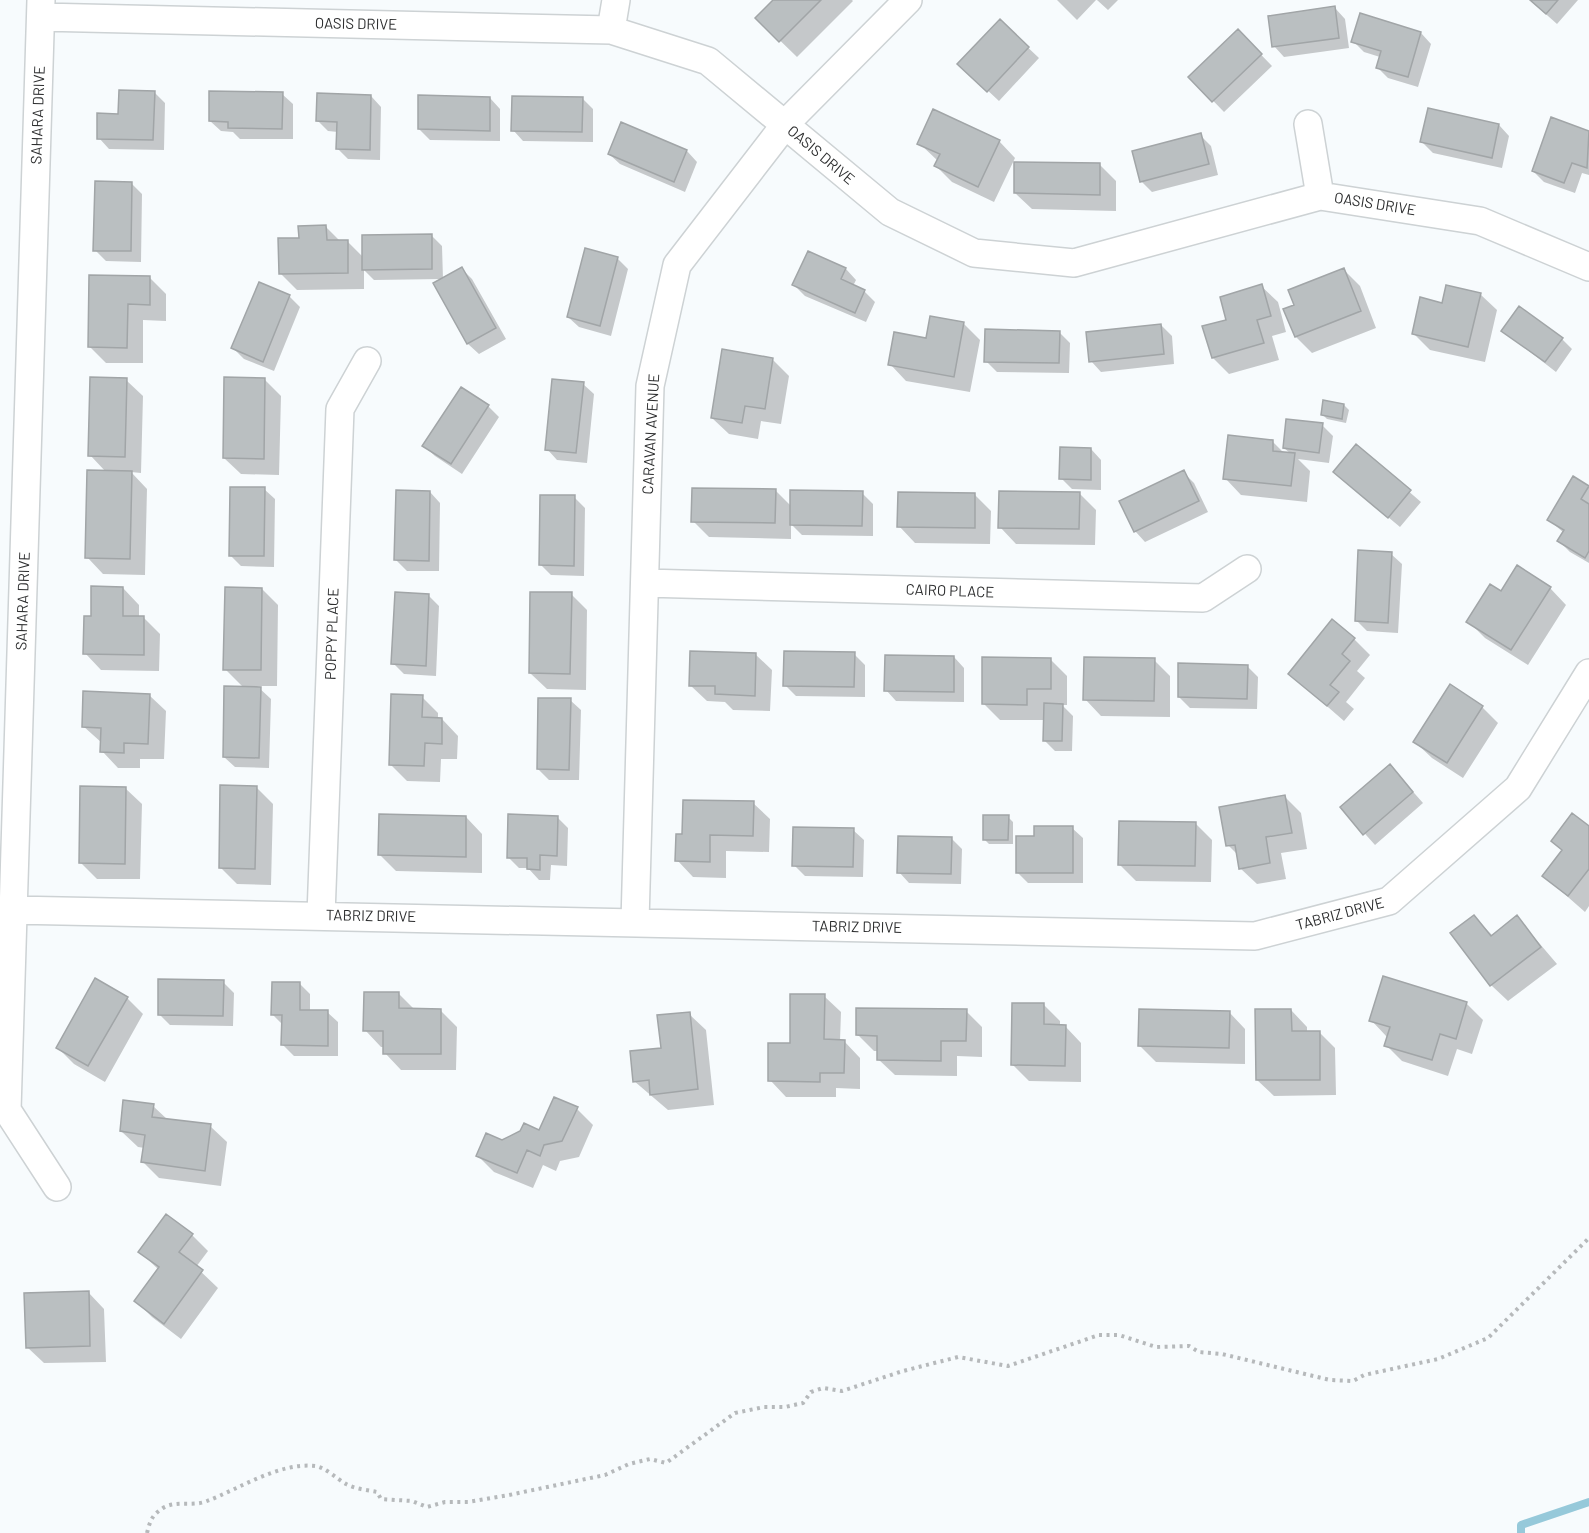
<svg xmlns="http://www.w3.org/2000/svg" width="1589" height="1533" font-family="Barlow,sans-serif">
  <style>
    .shadow { fill: #0003 }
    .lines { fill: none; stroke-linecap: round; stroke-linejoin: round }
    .stream { stroke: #96c9da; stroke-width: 8 }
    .building { fill: #babfc1; stroke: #a1a5a7; stroke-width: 1.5 }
    .street-casing { stroke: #cdd2d4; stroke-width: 30 }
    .path { stroke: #b6b9bb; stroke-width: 4; stroke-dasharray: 3 4.5; stroke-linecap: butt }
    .street { stroke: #fff; stroke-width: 27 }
    .labels { text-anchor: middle; stroke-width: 4.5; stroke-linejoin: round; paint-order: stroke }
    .street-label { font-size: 15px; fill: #2d2e2f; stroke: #fff }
  </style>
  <rect width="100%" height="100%" fill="#f7fbfd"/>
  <path class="shadow" d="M 775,0 L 852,0 L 853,1 L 797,57 L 757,18 Z
    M 1057,0 L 1096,0 L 1077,20 Z
    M 1097,0 L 1118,0 L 1108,10 Z
    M 1530,0 L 1578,0 L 1557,24 Z
    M 1335,8 L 1345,19 L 1349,48 L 1284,57 L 1274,46 Z
    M 1000,21 L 1039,58 L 999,101 L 970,74 Z
    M 1238,31 L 1272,66 L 1224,112 L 1190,77 Z
    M 1421,33 L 1431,44 L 1418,87 L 1388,78 L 1377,67 L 1380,57 L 1364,52 L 1353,41 Z
    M 154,92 L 165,103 L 164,150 L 109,149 L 99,138 L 120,115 Z
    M 282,94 L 293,104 L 293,139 L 240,139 L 233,132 L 221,131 L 210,121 Z
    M 371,96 L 381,107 L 380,160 L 348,159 L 337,148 L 338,132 L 328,131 L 318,121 Z
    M 490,98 L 500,109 L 500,141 L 430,140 L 419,129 Z
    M 582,98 L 593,109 L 593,142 L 523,141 L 513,130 Z
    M 1552,119 L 1589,133 L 1589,175 L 1582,173 L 1575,193 L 1544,182 L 1533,171 Z
    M 621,124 L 687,151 L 697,162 L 685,192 L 620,164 L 609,154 Z
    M 1499,125 L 1509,136 L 1502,168 L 1433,153 L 1422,142 Z
    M 1200,135 L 1211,146 L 1218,175 L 1152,192 L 1141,181 Z
    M 999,141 L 1015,158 L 994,202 L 952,182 L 936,166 L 938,161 L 919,143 Z
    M 1100,165 L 1116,181 L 1116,211 L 1032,209 L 1015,193 Z
    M 132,184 L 142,194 L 141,262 L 106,261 L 95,250 Z
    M 326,227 L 340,241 L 347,241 L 364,258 L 431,235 L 442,246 L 443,279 L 461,268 L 472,279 L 506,339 L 479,354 L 468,344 L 435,283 L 442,279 L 374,280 L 364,270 L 364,289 L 297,290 L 281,274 L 301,239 Z
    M 617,258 L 628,269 L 611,336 L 579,327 L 568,317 Z
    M 846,269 L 856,280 L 853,286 L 864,291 L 875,302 L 866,322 L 805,296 L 794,285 Z
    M 1344,270 L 1360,286 L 1376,328 L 1312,353 L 1296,337 L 1285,310 L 1296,306 Z
    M 150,278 L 166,294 L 166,321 L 143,320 L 143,363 L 106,363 L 89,346 Z
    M 260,284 L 290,297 L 300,307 L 274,371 L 244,359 L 233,348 Z
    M 1261,286 L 1278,302 L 1286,332 L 1272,336 L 1279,360 L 1229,374 L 1213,358 L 1228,321 Z
    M 1480,294 L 1497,310 L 1485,362 L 1430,350 L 1413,333 Z
    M 963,323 L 980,340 L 970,392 L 906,381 L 890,364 L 927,340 Z
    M 1161,325 L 1172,336 L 1174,364 L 1101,372 L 1091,361 Z
    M 1503,331 L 1562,339 L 1572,349 L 1556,372 Z
    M 1059,332 L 1070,343 L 1069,373 L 997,372 L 986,361 Z
    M 772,359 L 789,376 L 781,424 L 761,421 L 758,439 L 729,434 L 712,418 Z
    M 264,379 L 281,396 L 279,475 L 241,474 L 224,458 Z
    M 126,380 L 143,396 L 141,473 L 131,472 L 147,489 L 145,575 L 103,574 L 87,557 L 106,472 L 90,455 Z
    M 583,384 L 594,394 L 587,463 L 557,460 L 547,449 Z
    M 461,389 L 488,406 L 499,417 L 462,474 L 435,456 L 424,446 Z
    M 1344,405 L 1349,410 L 1346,423 L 1327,419 L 1322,414 Z
    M 1322,425 L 1333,436 L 1329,463 L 1298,459 L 1310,471 L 1307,502 L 1241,495 L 1225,478 L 1273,442 L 1285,454 L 1291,454 L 1284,448 Z
    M 1356,446 L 1421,502 L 1400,527 L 1346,482 Z
    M 1091,449 L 1101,460 L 1101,490 L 1072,489 L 1061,478 Z
    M 1183,472 L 1194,483 L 1208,512 L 1145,542 L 1135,531 Z
    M 1588,487 L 1589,488 L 1589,563 L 1570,552 L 1559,541 L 1564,533 L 1549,520 Z
    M 264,489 L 275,499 L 274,567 L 241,566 L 230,555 Z
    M 775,490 L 792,507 L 862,493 L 873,504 L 873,536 L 802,535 L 791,524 L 791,539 L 709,537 L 693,521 Z
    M 430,492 L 440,503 L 439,571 L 407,571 L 396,560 Z
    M 1080,494 L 1096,510 L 1095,545 L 1016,544 L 1000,527 Z
    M 975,495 L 991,511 L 990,544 L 915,543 L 899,526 Z
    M 574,497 L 585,508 L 584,576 L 551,575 L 541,565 Z
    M 1391,554 L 1402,564 L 1398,633 L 1367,631 L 1356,620 Z
    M 123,588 L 139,605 L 139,618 L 144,618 L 160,634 L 159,671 L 101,670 L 85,653 L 92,618 Z
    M 1550,588 L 1566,605 L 1528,665 L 1485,638 L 1468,621 L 1501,593 Z
    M 262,589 L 278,605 L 277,686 L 257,686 L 271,699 L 269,768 L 235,767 L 224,757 L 244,688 L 225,669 Z
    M 571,594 L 587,610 L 586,690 L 547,689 L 530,673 Z
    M 428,595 L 439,606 L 436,676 L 404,674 L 393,663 Z
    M 1354,639 L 1370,655 L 1357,671 L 1365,678 L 1346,702 L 1354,709 L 1344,721 L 1290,674 Z
    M 755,654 L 772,670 L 770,711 L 733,710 L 725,702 L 707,701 L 690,685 Z
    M 854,654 L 865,665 L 865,697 L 796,696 L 785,685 Z
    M 954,657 L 964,668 L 964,702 L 896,701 L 886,690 Z
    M 1051,660 L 1067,676 L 1067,705 L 1062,705 L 1073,716 L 1072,751 L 1055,751 L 1044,740 L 1045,720 L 1000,720 L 983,703 Z
    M 1154,660 L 1170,676 L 1170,717 L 1101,716 L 1085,699 Z
    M 1247,666 L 1258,677 L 1257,709 L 1190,708 L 1179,697 Z
    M 149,695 L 166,711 L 164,759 L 140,759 L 140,768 L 118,768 L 102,751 L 102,743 L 83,726 Z
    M 422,697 L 438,713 L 438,719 L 442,719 L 458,736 L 457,759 L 441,759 L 440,782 L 407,781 L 390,764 Z
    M 570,700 L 581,710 L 579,780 L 549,780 L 538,769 Z
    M 1482,707 L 1498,723 L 1463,778 L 1432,758 L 1415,742 Z
    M 1400,777 L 1423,803 L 1375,845 L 1342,808 Z
    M 256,787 L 273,804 L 271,885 L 237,884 L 221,868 Z
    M 125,788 L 142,804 L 140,879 L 97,879 L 80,862 Z
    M 1285,797 L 1301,813 L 1307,849 L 1281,853 L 1286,879 L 1257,884 L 1240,868 L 1238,855 L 1228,845 Z
    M 753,803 L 770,819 L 769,852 L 726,851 L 726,878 L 693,877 L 677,860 L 683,835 Z
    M 466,817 L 482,834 L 482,873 L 396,871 L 380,855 Z
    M 557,817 L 568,828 L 567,866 L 551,865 L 550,880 L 539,880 L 528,868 L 519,868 L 508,857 Z
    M 1008,817 L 1013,822 L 1013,844 L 989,844 L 984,839 Z
    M 1195,823 L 1212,840 L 1211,882 L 1136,881 L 1120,865 Z
    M 1072,828 L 1083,838 L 1083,883 L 1028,883 L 1017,872 L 1035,838 Z
    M 1589,828 L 1589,906 L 1585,912 L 1544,876 L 1563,851 L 1553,841 Z
    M 853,830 L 864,840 L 863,877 L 805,876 L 794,865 Z
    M 951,838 L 962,849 L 961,884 L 909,883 L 899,872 Z
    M 1474,917 L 1493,936 L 1517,917 L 1557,964 L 1508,1001 L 1491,985 L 1452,934 Z
    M 1384,978 L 1467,1004 L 1483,1020 L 1472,1054 L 1457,1049 L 1448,1076 L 1402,1061 L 1386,1045 L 1387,1037 L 1371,1020 Z
    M 223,982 L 234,993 L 233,1026 L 170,1025 L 159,1014 Z
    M 300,984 L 310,994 L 310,1011 L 327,1012 L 338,1022 L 338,1056 L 294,1056 L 283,1045 L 283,1025 L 272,1014 Z
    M 399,994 L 415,1010 L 440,1010 L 457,1027 L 456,1070 L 401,1070 L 385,1053 L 385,1047 L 381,1047 L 365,1030 Z
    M 824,996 L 841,1012 L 840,1041 L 844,1041 L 860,1058 L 860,1089 L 836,1088 L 836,1097 L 786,1097 L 770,1080 Z
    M 127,998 L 143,1014 L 105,1082 L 74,1064 L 58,1048 Z
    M 1044,1005 L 1060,1021 L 1060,1026 L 1065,1026 L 1081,1043 L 1081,1082 L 1029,1081 L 1013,1065 Z
    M 1291,1010 L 1307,1027 L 1307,1032 L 1319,1032 L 1335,1048 L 1336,1095 L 1274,1096 L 1257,1080 Z
    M 966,1011 L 982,1027 L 982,1057 L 957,1056 L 957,1076 L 895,1075 L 878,1059 L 879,1051 L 874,1051 L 858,1035 Z
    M 1229,1012 L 1245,1029 L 1245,1064 L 1156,1062 L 1140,1046 Z
    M 689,1014 L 706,1030 L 714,1105 L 668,1110 L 634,1081 Z
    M 153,1106 L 168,1120 L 210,1126 L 227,1142 L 221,1186 L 159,1178 L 143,1162 L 145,1148 L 138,1147 L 121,1131 Z
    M 577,1109 L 593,1125 L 579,1157 L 560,1161 L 556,1171 L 543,1165 L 533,1188 L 494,1172 L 478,1156 L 502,1142 L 540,1132 Z
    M 192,1235 L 208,1251 L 196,1267 L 218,1288 L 181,1339 L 152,1317 L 136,1301 L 159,1270 L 140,1252 Z
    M 88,1292 L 104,1309 L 106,1362 L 44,1363 L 27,1347 Z"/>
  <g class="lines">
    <path class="stream" d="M 1521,1533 L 1521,1525 L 1589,1502"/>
  </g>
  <path class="building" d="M 773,0 L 821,0 L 779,42 L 755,18 Z
    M 1530,0 L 1558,0 L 1546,14 Z
    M 1335,6 L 1339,38 L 1272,47 L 1268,16 Z
    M 1360,13 L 1421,32 L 1408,77 L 1376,68 L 1381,51 L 1351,42 Z
    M 1000,19 L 1029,47 L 987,92 L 957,64 Z
    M 1238,29 L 1262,54 L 1212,102 L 1188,77 Z
    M 119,90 L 155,91 L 153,140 L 97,139 L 97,113 L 118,114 Z
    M 209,91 L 283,92 L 282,129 L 228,128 L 228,122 L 209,121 Z
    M 317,93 L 371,95 L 370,150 L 336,149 L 337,122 L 316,121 Z
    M 418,95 L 490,97 L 490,131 L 418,129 Z
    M 512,96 L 583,97 L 582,132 L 511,131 Z
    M 1428,108 L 1499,124 L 1492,158 L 1420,142 Z
    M 933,109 L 1000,140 L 978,187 L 934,166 L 940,154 L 917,144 Z
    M 1551,117 L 1589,131 L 1587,168 L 1572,163 L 1564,183 L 1532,171 Z
    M 621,122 L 687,150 L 674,182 L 608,154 Z
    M 1201,133 L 1209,164 L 1140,182 L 1132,151 Z
    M 1014,162 L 1100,163 L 1100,195 L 1014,193 Z
    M 95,181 L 132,182 L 131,251 L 93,251 Z
    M 326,225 L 327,240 L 348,240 L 348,273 L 279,274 L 278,238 L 299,238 L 298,226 Z
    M 432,234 L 432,269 L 362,270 L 362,235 Z
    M 585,248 L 618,257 L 600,326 L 567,317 Z
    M 808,251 L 846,268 L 841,279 L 865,290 L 855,313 L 792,285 Z
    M 462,267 L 496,328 L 467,344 L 433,283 Z
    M 1344,268 L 1361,311 L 1295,337 L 1283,309 L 1294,305 L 1288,290 Z
    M 89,275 L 150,276 L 150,305 L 128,304 L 127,348 L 88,347 Z
    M 259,282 L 290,295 L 263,362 L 231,348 Z
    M 1262,284 L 1271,316 L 1257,320 L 1264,343 L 1212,358 L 1202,326 L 1226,320 L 1220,297 Z
    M 1446,285 L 1481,293 L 1468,347 L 1412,334 L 1420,297 L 1442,303 Z
    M 1519,306 L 1563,338 L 1545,362 L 1501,331 Z
    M 930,316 L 964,322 L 954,377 L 888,365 L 894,332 L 926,338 Z
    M 1161,324 L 1164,354 L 1089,362 L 1086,332 Z
    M 985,329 L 1060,331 L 1059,363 L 984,362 Z
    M 722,349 L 773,358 L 765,409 L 745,406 L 742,423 L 711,418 Z
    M 90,377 L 127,378 L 125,457 L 88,456 Z
    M 224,377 L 265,378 L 264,459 L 223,458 Z
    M 552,379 L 584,382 L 576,453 L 545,450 Z
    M 461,387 L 489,405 L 451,464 L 422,446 Z
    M 1323,400 L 1344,404 L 1342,419 L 1321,415 Z
    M 1286,419 L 1323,423 L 1319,453 L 1283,448 Z
    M 1228,435 L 1273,440 L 1273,451 L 1295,453 L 1291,486 L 1223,479 Z
    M 1356,444 L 1411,490 L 1388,518 L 1333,472 Z
    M 1060,447 L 1091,448 L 1091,480 L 1059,479 Z
    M 87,470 L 132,471 L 130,559 L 85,558 Z
    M 1184,470 L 1199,501 L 1134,532 L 1119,501 Z
    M 1573,476 L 1589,486 L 1581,499 L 1589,504 L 1589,551 L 1585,558 L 1557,541 L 1564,530 L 1547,520 Z
    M 230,487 L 265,487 L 264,556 L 229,556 Z
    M 692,488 L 776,489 L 775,523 L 691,522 Z
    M 396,490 L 430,491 L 429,561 L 394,560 Z
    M 790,490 L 863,491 L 862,526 L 790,525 Z
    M 999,491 L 1080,492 L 1079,529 L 998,528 Z
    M 898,492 L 975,493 L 975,528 L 897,527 Z
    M 540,495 L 575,495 L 574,566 L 539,565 Z
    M 1358,550 L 1392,552 L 1388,623 L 1355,621 Z
    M 1517,565 L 1551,587 L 1511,650 L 1466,622 L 1490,584 L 1501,591 Z
    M 91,586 L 123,587 L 123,616 L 144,616 L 144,655 L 83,654 L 84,616 L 91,616 Z
    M 225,587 L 262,588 L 261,670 L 223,670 Z
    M 395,592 L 429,594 L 426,666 L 391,664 Z
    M 530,592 L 572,592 L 570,674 L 529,673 Z
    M 1332,619 L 1355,638 L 1342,654 L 1350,661 L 1330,685 L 1339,692 L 1327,706 L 1288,674 Z
    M 690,651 L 756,653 L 755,696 L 715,694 L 715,686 L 689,686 Z
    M 784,651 L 855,652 L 854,687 L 783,686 Z
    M 885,655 L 954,656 L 954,692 L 884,691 Z
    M 982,657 L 1051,658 L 1051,689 L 1027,689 L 1027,705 L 982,704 Z
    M 1084,657 L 1155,658 L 1154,701 L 1083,700 Z
    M 1178,663 L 1248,665 L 1247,699 L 1178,697 Z
    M 1450,684 L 1483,706 L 1447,763 L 1413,742 Z
    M 224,686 L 261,687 L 259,758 L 223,757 Z
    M 83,691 L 150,694 L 148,744 L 124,743 L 124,753 L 100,752 L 101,728 L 82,727 Z
    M 391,694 L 423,695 L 422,717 L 442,718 L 442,744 L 425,743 L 424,766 L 389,765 Z
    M 538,698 L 571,698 L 569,770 L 537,769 Z
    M 1044,703 L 1063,704 L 1062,741 L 1043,741 Z
    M 1390,764 L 1413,792 L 1363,835 L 1340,807 Z
    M 220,785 L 257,786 L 255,869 L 219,868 Z
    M 80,786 L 126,787 L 125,864 L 79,863 Z
    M 1285,795 L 1292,833 L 1266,837 L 1270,863 L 1239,869 L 1235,845 L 1226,846 L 1219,807 Z
    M 683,800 L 754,801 L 753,836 L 710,835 L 710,862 L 675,861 L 676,834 L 682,834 Z
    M 1572,813 L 1589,826 L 1589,869 L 1568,896 L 1542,876 L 1562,850 L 1551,841 Z
    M 379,814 L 466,816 L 466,857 L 378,855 Z
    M 508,814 L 558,816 L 557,856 L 540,855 L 540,870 L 527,869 L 527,858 L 507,858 Z
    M 983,815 L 1009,815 L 1008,840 L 983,840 Z
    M 1119,821 L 1196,822 L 1195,866 L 1118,865 Z
    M 1034,826 L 1073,826 L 1073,873 L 1016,873 L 1016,836 L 1034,836 Z
    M 793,827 L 854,828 L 853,867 L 792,866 Z
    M 898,836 L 952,837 L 951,874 L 897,873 Z
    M 1474,915 L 1491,936 L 1517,915 L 1541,947 L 1490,986 L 1450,933 Z
    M 1383,976 L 1467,1002 L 1456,1039 L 1440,1034 L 1432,1060 L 1384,1046 L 1390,1027 L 1369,1021 Z
    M 95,978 L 128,997 L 88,1066 L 56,1048 Z
    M 158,979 L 224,980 L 223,1016 L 158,1015 Z
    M 272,982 L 300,982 L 300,1010 L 328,1010 L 328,1046 L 281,1045 L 282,1015 L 271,1015 Z
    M 364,992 L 399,992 L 399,1008 L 441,1009 L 441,1054 L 383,1054 L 383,1031 L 363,1031 Z
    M 790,994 L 825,994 L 824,1039 L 845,1040 L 844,1073 L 820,1073 L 820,1082 L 768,1081 L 768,1043 L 790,1043 Z
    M 1012,1003 L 1044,1003 L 1044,1024 L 1066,1025 L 1065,1066 L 1011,1065 Z
    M 856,1008 L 967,1009 L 966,1041 L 941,1041 L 941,1061 L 877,1060 L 877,1036 L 856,1035 Z
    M 1139,1009 L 1230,1011 L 1229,1048 L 1138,1046 Z
    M 1255,1009 L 1291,1009 L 1292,1031 L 1320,1031 L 1320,1080 L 1256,1080 Z
    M 690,1012 L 698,1089 L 650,1095 L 649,1080 L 633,1082 L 630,1051 L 661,1048 L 657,1015 Z
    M 554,1097 L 578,1107 L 562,1141 L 544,1145 L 540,1156 L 527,1150 L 517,1173 L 476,1156 L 486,1133 L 502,1140 L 520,1131 L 524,1123 L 539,1130 Z
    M 123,1100 L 154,1104 L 152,1117 L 211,1124 L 205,1171 L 141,1162 L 145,1135 L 120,1131 Z
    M 166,1214 L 193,1234 L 179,1252 L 203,1270 L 164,1324 L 134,1301 L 159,1267 L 138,1252 Z
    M 89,1291 L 90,1346 L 26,1348 L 24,1293 Z"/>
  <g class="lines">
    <defs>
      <path id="street" d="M 41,0 L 7,1110 L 57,1187
        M 41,17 L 611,30 L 708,61 L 890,212 L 974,253 L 1074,263 L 1320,196 L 1480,221 L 1589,267
        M 611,30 L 616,0
        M 1308,124 L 1320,196
        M 645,583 L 1203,598 L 1247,569
        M 13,910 L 1255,936 L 1389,901 L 1518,788 L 1589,673
        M 321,915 L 340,409 L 367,361
        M 635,922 L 650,386 L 677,265 L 788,121 L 908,0"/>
    </defs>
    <use href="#street" class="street-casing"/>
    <path class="path" d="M 147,1533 C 150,1521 152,1515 163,1508 C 176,1500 193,1507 207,1501 C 239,1489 279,1462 315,1466 C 325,1467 337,1479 346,1484 C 355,1489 367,1490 377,1492 L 381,1499 L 412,1501 L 427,1507 L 445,1502 L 468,1502 L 509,1495 L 605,1475 L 629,1464 L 650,1459 L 666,1463 L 735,1413 L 764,1407 L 785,1407 L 803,1403 L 811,1392 L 823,1388 L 842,1391 L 903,1371 L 958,1357 L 1008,1366 L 1099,1335 L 1119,1335 L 1156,1347 L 1189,1346 L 1199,1352 L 1222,1354 L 1330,1380 L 1353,1381 L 1364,1375 L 1438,1359 L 1488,1338 L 1589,1238"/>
    <use href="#street" class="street"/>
  </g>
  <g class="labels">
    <g class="street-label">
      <text transform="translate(356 24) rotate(1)" y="5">OASIS DRIVE</text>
      <text transform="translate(38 115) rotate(-88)" y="5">SAHARA DRIVE</text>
      <text transform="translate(821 155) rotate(40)" y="5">OASIS DRIVE</text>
      <text transform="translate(1375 204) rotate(9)" y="5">OASIS DRIVE</text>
      <text transform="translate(651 434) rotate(-87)" y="5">CARAVAN AVENUE</text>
      <text transform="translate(950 591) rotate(2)" y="5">CAIRO PLACE</text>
      <text transform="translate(23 601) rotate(-88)" y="5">SAHARA DRIVE</text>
      <text transform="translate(332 634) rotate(-88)" y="5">POPPY PLACE</text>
      <text transform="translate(1340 914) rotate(-15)" y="5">TABRIZ DRIVE</text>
      <text transform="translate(371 916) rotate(1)" y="5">TABRIZ DRIVE</text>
      <text transform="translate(857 927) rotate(1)" y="5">TABRIZ DRIVE</text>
    </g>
  </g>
</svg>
